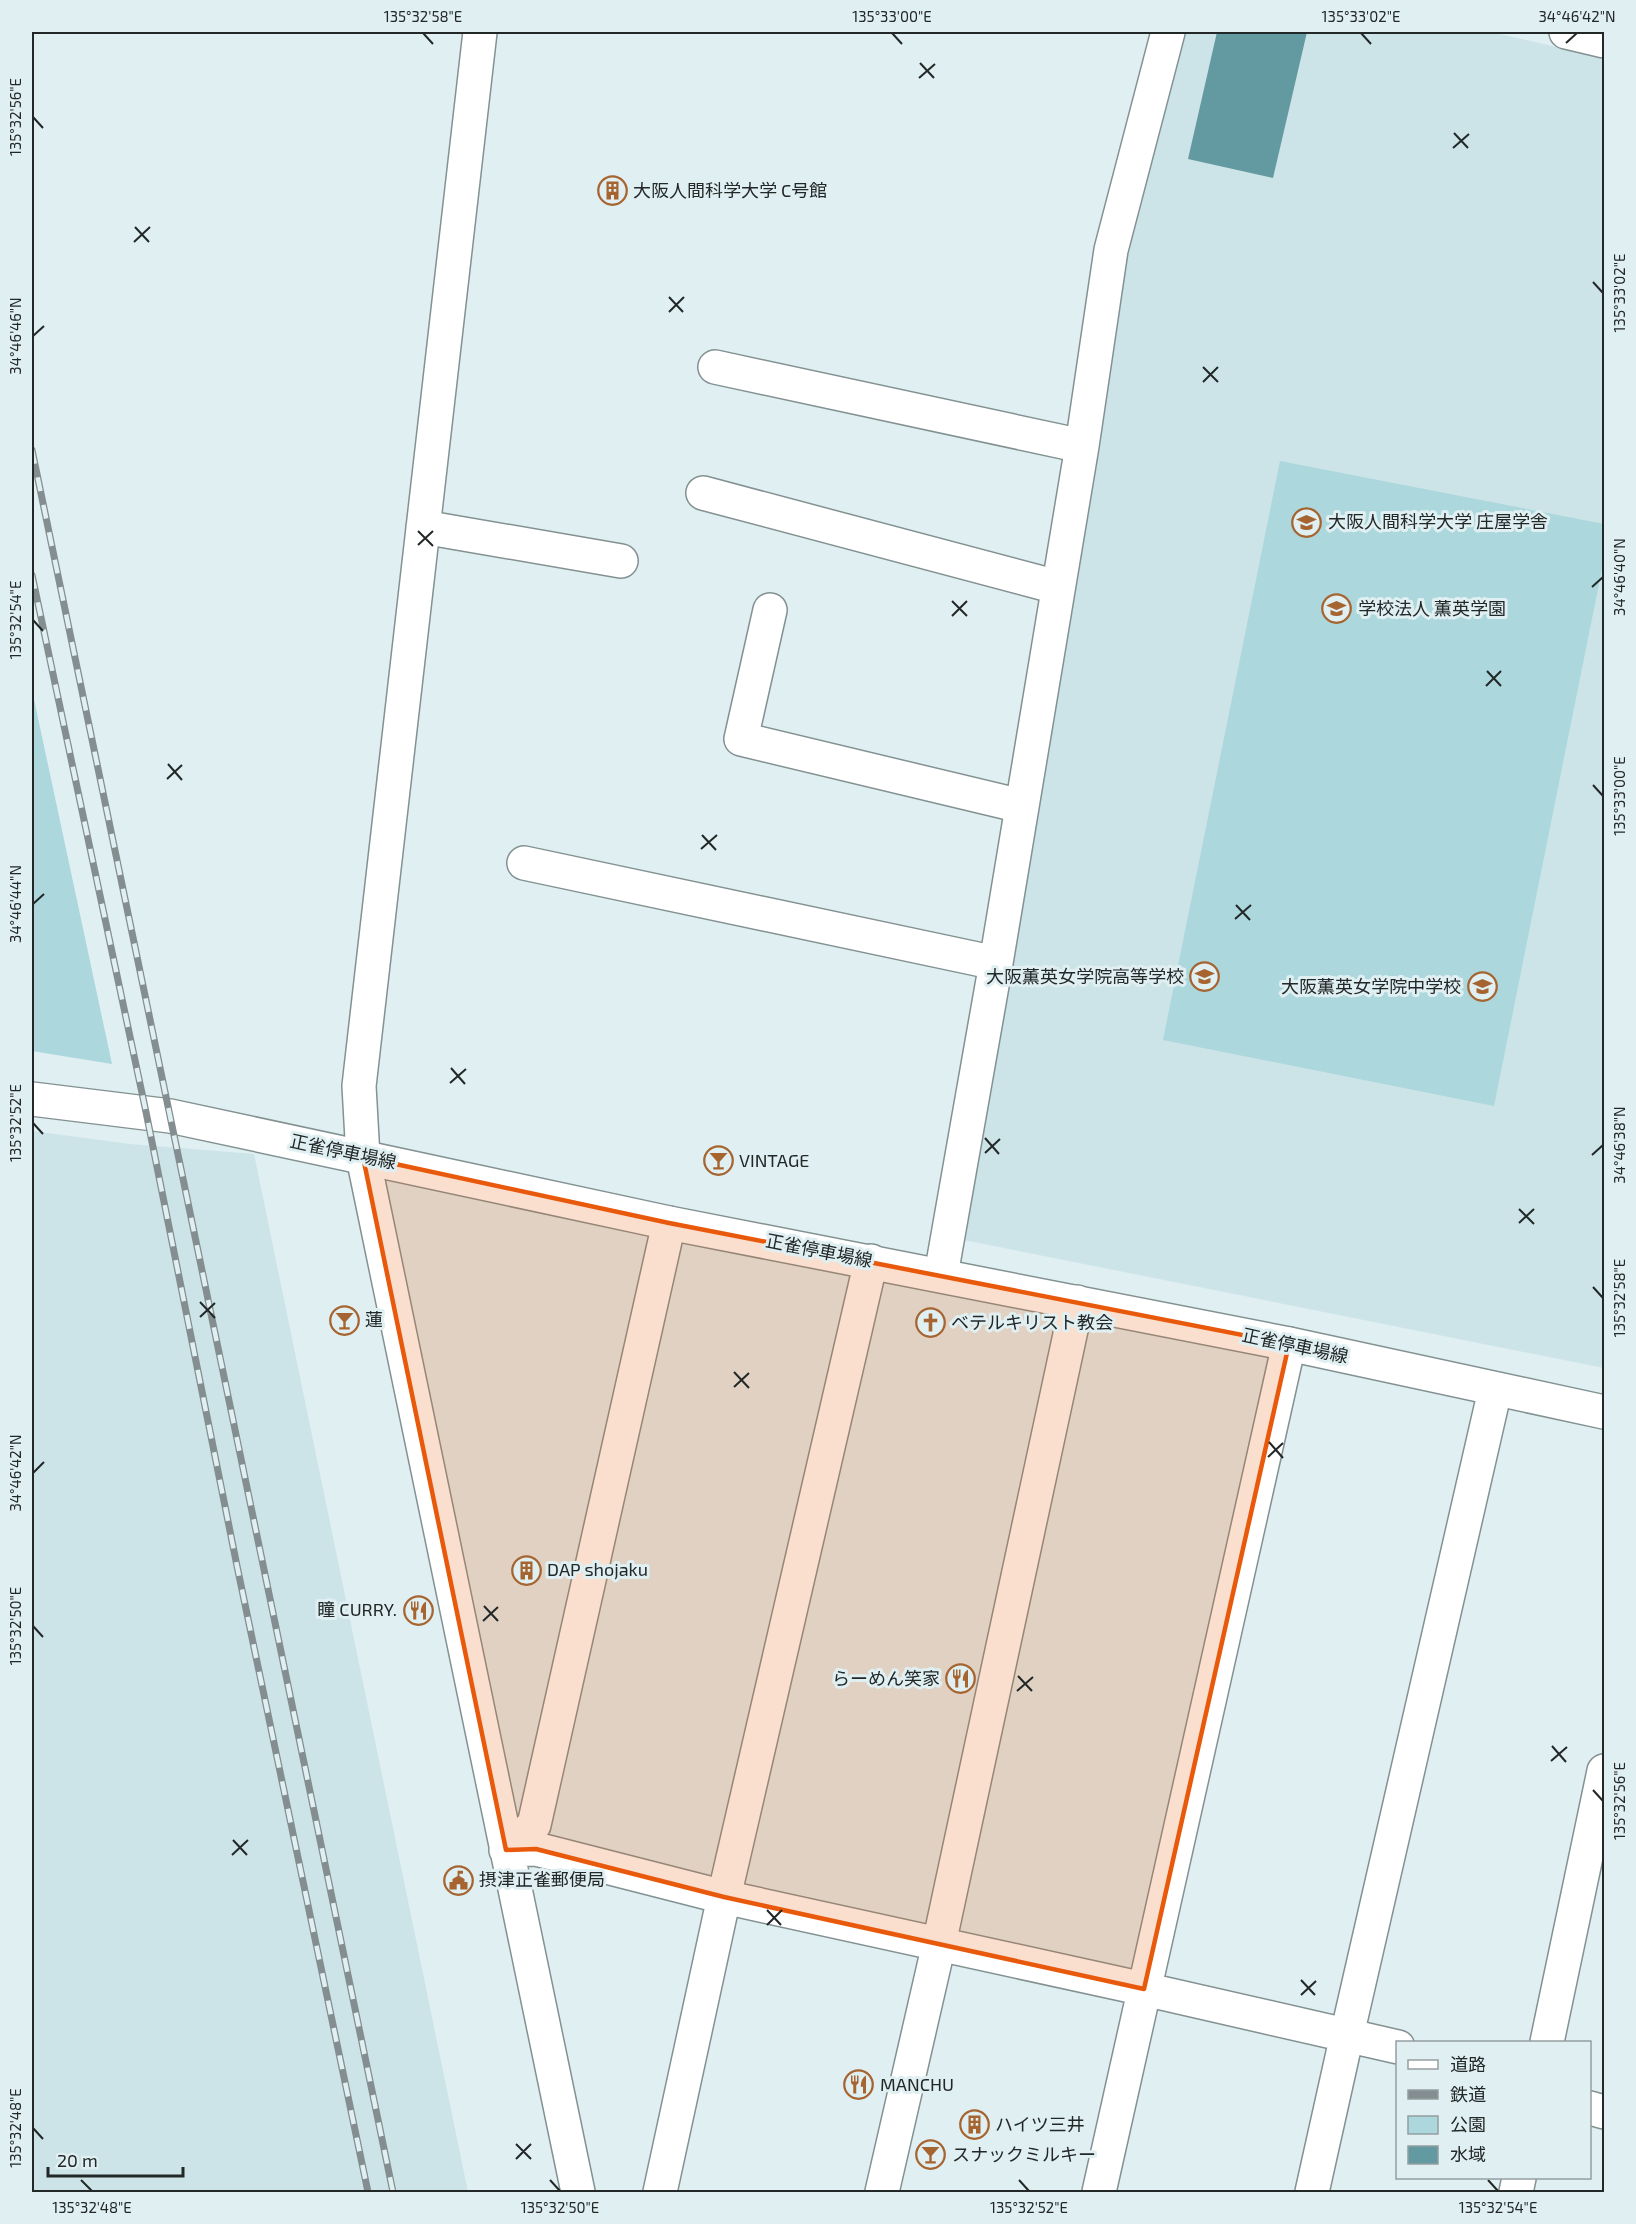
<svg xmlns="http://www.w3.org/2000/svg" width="1636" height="2224" font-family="'Exo 2','Noto Sans JP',sans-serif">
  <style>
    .built { fill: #cce4e7 }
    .green { fill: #abd7dd }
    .water { fill: #6399a1 }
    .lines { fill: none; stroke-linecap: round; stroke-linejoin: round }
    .street-casing { stroke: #839192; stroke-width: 36 }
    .secondary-casing { stroke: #839192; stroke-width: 36 }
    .street { stroke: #fff; stroke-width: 33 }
    .secondary { stroke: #fff; stroke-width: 33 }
    .rail-casing { stroke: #848e90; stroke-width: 7 }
    .rail { stroke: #e0eff1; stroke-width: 4.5; stroke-dasharray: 14; stroke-linecap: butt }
    .marked { fill: #e8590c; fill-opacity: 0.2; stroke: #e8590c; stroke-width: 4.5; stroke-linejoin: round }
    .ticks { fill: none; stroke: #222728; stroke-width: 2 }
    .labels { text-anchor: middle; stroke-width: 6; stroke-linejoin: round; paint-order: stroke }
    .poi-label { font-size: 18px; fill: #222728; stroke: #e0eff1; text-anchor: start }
    .street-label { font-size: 18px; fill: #222728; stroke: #e0eff1 }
    .neatline { fill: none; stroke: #222728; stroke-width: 2 }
    .ticks-label { font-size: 15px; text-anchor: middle; fill: #222728 }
  </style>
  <rect width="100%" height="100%" fill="#e0eff1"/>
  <path class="built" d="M 1186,32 L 1491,32 L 1604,58 L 1604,1368 L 964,1240 L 1128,247 Z
    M 32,1131 L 130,1144 L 254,1154 L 468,2192 L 32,2192 Z"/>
  <path class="green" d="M 1280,461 L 1604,524 L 1604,559 L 1494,1106 L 1163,1040 Z
    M 32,690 L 112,1064 L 32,1051 Z"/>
  <path class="water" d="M 1217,32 L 1307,32 L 1273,178 L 1188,159 Z"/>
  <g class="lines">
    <defs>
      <path id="street" d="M 480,32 L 359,1086 L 363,1157 L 578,2192
        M 1566,32 L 1604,41
        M 715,367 L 1082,446
        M 703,493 L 1057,587
        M 423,527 L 621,561
        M 770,610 L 741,739 L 1021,806
        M 524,863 L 996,963
        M 941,1275 L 996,963 L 1082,446 L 1111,250 L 1168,32
        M 506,1850 L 536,1849 L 724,1897 L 1144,1989 L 1398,2047
        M 506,1850 L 534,1825 L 669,1223
        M 1547,2042 L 1604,1771
        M 1590,2108 L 1604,2112
        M 660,2192 L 724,1897 L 871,1261
        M 882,2192 L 939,1944 L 1077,1302
        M 1099,2192 L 1289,1344
        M 1312,2192 L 1347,2035 L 1495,1390
        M 1516,2192 L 1519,2178"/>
      <path id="secondary" d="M 32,1099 L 170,1116 L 669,1223 L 1289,1344 L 1604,1412"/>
    </defs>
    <use href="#street" class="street-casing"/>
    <use href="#secondary" class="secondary-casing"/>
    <use href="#street" class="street"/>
    <use href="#secondary" class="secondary"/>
    <defs>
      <path id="rail" d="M 32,450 L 393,2192
        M 32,575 L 146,1112 L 237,1566 L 368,2192"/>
    </defs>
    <use href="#rail" class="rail-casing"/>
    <use href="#rail" class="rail"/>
  </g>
  <path class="marked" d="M 363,1157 L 669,1223 L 1289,1344 L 1144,1989 L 724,1897 L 536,1849 L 506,1850 Z"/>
  <path class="ticks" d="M 423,33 L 433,44M 892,33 L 902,44M 1361,33 L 1371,44M 1566,43 L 1577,33M 920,63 L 934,78M 919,78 L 935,64M 33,117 L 43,128M 1454,133 L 1468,148M 1453,148 L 1469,134M 135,227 L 149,242M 134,242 L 150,227M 1593,282 L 1603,293M 669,297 L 683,312M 669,312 L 684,297M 33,336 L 44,326M 1203,367 L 1218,382M 1203,382 L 1218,367M 418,531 L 433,546M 418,545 L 433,531M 1592,587 L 1603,577M 952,601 L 967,616M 952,616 L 967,601M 33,620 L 43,631M 1487,671 L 1501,686M 1486,686 L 1501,671M 168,764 L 182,780M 167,779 L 182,765M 1593,785 L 1603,796M 702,835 L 716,850M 701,849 L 717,835M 33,904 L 44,894M 1236,905 L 1250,920M 1235,919 L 1251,905M 451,1068 L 465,1084M 450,1083 L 466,1069M 33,1123 L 43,1134M 985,1138 L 999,1154M 985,1153 L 1000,1139M 1592,1155 L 1603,1145M 1519,1209 L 1534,1224M 1519,1223 L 1534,1209M 1593,1287 L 1603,1298M 200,1302 L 215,1318M 200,1317 L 215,1303M 734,1372 L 749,1388M 734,1387 L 749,1373M 1269,1442 L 1283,1458M 1268,1457 L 1283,1443M 33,1473 L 44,1462M 484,1606 L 498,1621M 483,1621 L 498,1607M 33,1626 L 43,1637M 1018,1676 L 1032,1691M 1017,1691 L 1033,1677M 1552,1746 L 1566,1762M 1551,1761 L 1567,1747M 1593,1790 L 1603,1801M 233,1840 L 247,1855M 232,1855 L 248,1840M 767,1910 L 781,1925M 767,1925 L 782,1910M 1301,1980 L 1315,1995M 1301,1995 L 1316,1981M 33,2128 L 43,2139M 516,2144 L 531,2159M 516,2159 L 531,2144M 81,2180 L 92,2191M 550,2180 L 560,2191M 1019,2180 L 1029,2191M 1488,2180 L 1498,2191"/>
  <defs>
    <symbol id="building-ring" viewBox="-11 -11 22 22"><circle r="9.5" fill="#e0eff1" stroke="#a66430" stroke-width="1.5"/><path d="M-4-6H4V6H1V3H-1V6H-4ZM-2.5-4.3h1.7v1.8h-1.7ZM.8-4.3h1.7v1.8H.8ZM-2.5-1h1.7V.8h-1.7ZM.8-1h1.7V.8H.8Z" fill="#a66430"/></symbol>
    <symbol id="university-ring" viewBox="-11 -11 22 22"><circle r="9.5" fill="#e0eff1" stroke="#a66430" stroke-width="1.5"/><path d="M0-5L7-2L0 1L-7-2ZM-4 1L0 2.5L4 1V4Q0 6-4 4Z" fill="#a66430"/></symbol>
    <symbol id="school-ring" viewBox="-11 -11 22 22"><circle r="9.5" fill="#e0eff1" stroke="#a66430" stroke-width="1.5"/><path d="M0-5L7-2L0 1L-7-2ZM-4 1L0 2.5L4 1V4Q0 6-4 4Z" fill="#a66430"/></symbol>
    <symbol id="bar-ring" viewBox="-11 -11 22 22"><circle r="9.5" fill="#e0eff1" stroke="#a66430" stroke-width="1.5"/><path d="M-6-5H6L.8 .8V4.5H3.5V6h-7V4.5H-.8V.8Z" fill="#a66430"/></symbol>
    <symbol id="church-ring" viewBox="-11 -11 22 22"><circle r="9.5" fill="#e0eff1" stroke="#a66430" stroke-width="1.5"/><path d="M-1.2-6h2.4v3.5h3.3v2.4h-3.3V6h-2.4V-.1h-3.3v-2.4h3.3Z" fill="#a66430"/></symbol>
    <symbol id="restaurant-ring" viewBox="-11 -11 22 22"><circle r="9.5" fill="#e0eff1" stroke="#a66430" stroke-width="1.5"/><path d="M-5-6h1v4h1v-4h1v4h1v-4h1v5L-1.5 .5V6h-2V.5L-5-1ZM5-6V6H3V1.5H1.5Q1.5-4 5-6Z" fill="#a66430"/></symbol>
    <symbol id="civic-ring" viewBox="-11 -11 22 22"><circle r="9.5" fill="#e0eff1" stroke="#a66430" stroke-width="1.5"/><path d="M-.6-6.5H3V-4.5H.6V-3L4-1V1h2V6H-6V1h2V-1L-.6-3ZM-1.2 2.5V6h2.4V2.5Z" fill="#a66430"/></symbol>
  </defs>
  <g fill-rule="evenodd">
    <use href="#building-ring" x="596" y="174" width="33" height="33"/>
    <use href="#university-ring" x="1290" y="506" width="33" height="33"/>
    <use href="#school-ring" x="1320" y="592" width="33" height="33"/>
    <use href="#school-ring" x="1188" y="960" width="33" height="33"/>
    <use href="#school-ring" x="1466" y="970" width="33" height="33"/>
    <use href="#bar-ring" x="702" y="1144" width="33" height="33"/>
    <use href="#bar-ring" x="328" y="1304" width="33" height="33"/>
    <use href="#church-ring" x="914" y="1306" width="33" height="33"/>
    <use href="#building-ring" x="510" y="1554" width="33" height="33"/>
    <use href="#restaurant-ring" x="402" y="1594" width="33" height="33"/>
    <use href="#restaurant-ring" x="944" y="1662" width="33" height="33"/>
    <use href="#civic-ring" x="442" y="1864" width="33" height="33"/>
    <use href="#restaurant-ring" x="842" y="2068" width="33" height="33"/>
    <use href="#building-ring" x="958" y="2108" width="33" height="33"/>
    <use href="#bar-ring" x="914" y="2138" width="33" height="33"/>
  </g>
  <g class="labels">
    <g class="poi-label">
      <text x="633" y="197">大阪人間科学大学 C号館</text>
      <text x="1328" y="528">大阪人間科学大学 庄屋学舎</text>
      <text x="1358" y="615">学校法人 薫英学園</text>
      <text x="1184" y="983" text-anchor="end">大阪薫英女学院高等学校</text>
      <text x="1461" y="993" text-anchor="end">大阪薫英女学院中学校</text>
      <text x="739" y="1167">VINTAGE</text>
      <text x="365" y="1326">蓮</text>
      <text x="951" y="1329">ベテルキリスト教会</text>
      <text x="547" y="1576">DAP shojaku</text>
      <text x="397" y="1616" text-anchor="end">瞳 CURRY.</text>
      <text x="940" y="1685" text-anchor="end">らーめん笑家</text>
      <text x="479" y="1886">摂津正雀郵便局</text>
      <text x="880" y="2091">MANCHU</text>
      <text x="995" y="2131">ハイツ三井</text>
      <text x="952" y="2161">スナックミルキー</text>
    </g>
    <g class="street-label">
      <text transform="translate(343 1152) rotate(12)" y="6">正雀停車場線</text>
      <text transform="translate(819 1251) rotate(11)" y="6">正雀停車場線</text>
      <text transform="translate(1295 1346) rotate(12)" y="6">正雀停車場線</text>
    </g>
  </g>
  <rect width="1636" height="2224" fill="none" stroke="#e0eff1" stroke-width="66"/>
  <rect x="1396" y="2041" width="195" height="138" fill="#e0eff1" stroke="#949fa1" stroke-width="1.5"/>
  <rect x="1408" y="2060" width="30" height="9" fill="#ffffff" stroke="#949fa1" stroke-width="1.5"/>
  <text x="1450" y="2071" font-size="18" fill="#222728">道路</text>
  <rect x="1408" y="2090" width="30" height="9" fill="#848e90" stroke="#949fa1" stroke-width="1.5"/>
  <text x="1450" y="2101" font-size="18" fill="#222728">鉄道</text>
  <rect x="1408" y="2116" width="30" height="18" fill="#abd7dd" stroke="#949fa1" stroke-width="1.5"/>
  <text x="1450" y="2131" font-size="18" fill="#222728">公園</text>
  <rect x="1408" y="2146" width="30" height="18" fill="#6399a1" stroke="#949fa1" stroke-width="1.5"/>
  <text x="1450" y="2161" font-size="18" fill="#222728">水域</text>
  <path d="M48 2167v9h135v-9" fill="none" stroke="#222728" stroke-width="3"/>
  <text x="57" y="2167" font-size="18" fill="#222728" stroke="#e0eff1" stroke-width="4.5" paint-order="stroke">20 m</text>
  <rect x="33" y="33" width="1570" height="2158" class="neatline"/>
  <g class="ticks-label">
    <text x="423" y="22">135°32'58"E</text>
    <text x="892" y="22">135°33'00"E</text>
    <text x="1361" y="22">135°33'02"E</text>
    <text x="1577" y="22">34°46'42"N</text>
    <text transform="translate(16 117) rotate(-90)" y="5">135°32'56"E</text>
    <text transform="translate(1620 293) rotate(-90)" y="5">135°33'02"E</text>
    <text transform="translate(16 336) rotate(-90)" y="5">34°46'46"N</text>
    <text transform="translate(1620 577) rotate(-90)" y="5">34°46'40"N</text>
    <text transform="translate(16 620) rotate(-90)" y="5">135°32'54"E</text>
    <text transform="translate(1620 796) rotate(-90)" y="5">135°33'00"E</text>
    <text transform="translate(16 904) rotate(-90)" y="5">34°46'44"N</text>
    <text transform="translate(16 1123) rotate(-90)" y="5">135°32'52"E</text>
    <text transform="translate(1620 1145) rotate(-90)" y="5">34°46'38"N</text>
    <text transform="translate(1620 1298) rotate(-90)" y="5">135°32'58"E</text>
    <text transform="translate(16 1473) rotate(-90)" y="5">34°46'42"N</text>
    <text transform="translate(16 1626) rotate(-90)" y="5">135°32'50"E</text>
    <text transform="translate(1620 1801) rotate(-90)" y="5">135°32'56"E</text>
    <text transform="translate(16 2128) rotate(-90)" y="5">135°32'48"E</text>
    <text x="92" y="2213">135°32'48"E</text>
    <text x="560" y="2213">135°32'50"E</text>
    <text x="1029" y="2213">135°32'52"E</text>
    <text x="1498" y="2213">135°32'54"E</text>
  </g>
</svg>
